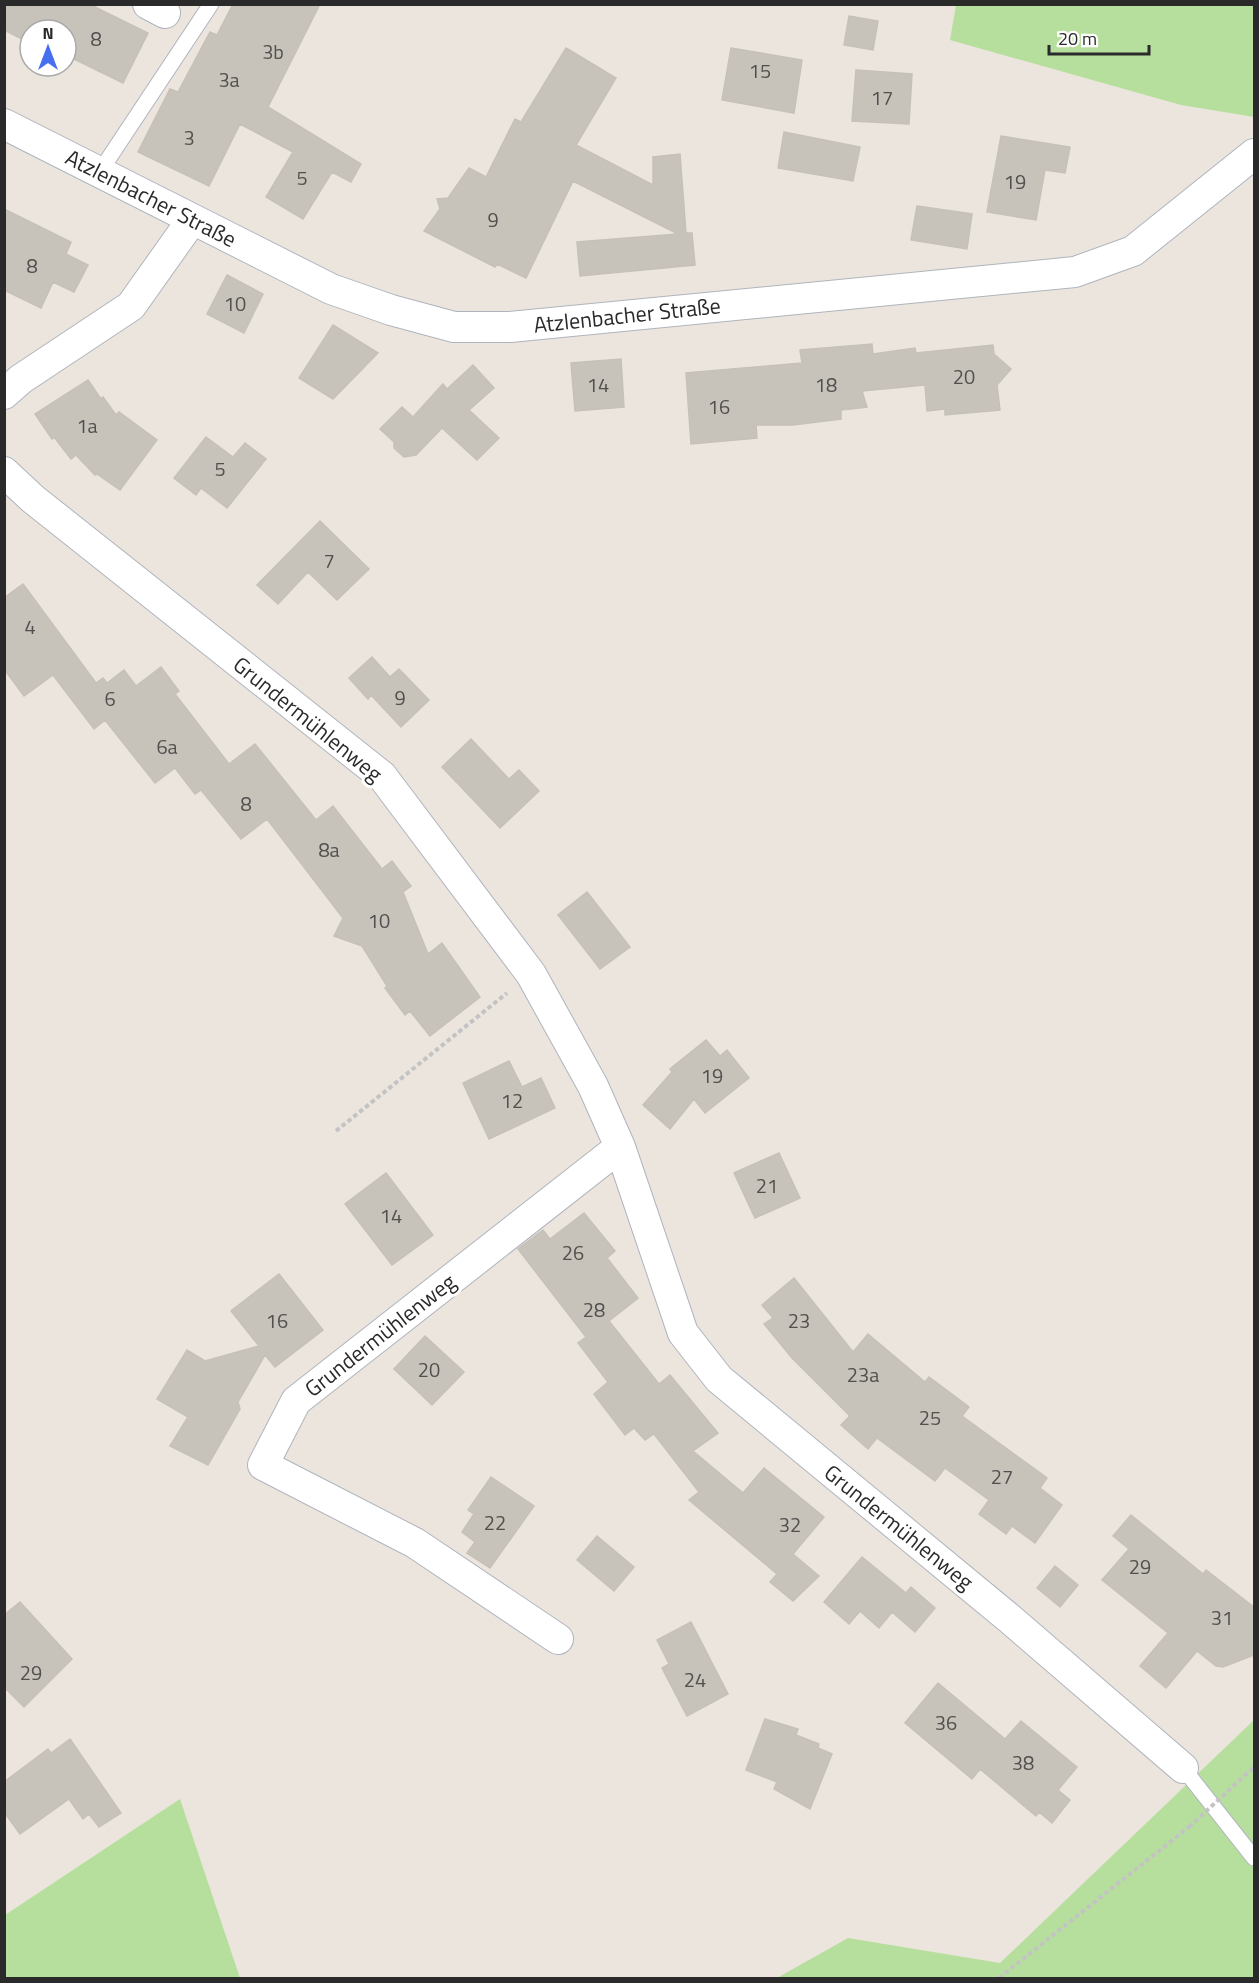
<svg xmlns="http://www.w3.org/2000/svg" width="1259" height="1983" font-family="'Titillium Web',sans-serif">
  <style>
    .green { fill: #b6df9d }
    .building { fill: #c7c3bb; stroke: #c7c0b7; stroke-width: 1.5 }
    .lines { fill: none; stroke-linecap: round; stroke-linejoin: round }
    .lane-casing { stroke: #b0b4bd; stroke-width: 17 }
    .street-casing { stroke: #b0b4bd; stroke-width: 32 }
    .path { stroke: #c3c3c3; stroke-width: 4; stroke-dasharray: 4.5 3; stroke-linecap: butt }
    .lane { stroke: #fff; stroke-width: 15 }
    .street { stroke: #fff; stroke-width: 30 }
    .path-bridge { stroke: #c3c3c3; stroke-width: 4; stroke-dasharray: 4.5 3; stroke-linecap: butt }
    .labels { text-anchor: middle; stroke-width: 6; stroke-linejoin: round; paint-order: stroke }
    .number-label { font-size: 20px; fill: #51504e }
    .street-label { font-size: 22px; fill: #2a2a2a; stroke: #fff }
  </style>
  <rect width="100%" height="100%" fill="#ebe5dd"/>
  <path class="green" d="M 956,5 L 1254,5 L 1254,117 L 1181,105 L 950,40 Z
    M 1254,1720 L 1254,1978 L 777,1978 L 848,1938 L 1000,1963 Z
    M 180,1799 L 240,1978 L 5,1978 L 5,1915 Z"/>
  <path class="building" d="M 4,4 L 89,4 L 148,33 L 123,83 L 70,57 L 66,61 L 66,30 L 30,30 L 30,43 L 4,30 Z
    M 233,4 L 320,4 L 268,107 L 361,164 L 351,182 L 332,172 L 303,219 L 266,197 L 293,152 L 240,124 L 209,186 L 138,152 L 170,89 L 178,92 L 210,32 L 217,35 Z
    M 849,16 L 878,21 L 873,50 L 844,45 Z
    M 566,48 L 616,78 L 576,145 L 653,185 L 653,157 L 680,154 L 686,233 L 692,233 L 695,265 L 580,276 L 577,242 L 678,234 L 573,181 L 526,278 L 497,264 L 495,267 L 424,231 L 440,209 L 437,199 L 448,198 L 469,168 L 486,177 L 515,119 L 521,122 Z
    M 731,48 L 802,60 L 794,113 L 722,100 Z
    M 856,70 L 912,74 L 909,124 L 852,121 Z
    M 784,132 L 860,147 L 853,181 L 778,168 Z
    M 1001,136 L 1070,147 L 1065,173 L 1045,170 L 1036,220 L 987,212 Z
    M 917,206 L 972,214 L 967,249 L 911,240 Z
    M 4,209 L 71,242 L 66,254 L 88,265 L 74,292 L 53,282 L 41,308 L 4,290 Z
    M 227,275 L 263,294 L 244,333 L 207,314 Z
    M 333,325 L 378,353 L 333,399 L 299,378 Z
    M 872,344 L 873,354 L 915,348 L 916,353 L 993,345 L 994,354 L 1011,369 L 997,385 L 1000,410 L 945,415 L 945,409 L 927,411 L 925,385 L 862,391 L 867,407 L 841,410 L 841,419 L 793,425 L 756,425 L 757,438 L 691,444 L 686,373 L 802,363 L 800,350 Z
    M 621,359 L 624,407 L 575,411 L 571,363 Z
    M 473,365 L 494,388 L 469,410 L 499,438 L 477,460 L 442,428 L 416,455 L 404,457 L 394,448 L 394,442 L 380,429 L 402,407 L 413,417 L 443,384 L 447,389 Z
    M 88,380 L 101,399 L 103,397 L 116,415 L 119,412 L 157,440 L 120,490 L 97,474 L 95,475 L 76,455 L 71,459 L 54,437 L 52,439 L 35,414 Z
    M 206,437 L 233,457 L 245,443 L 266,459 L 227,508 L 201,488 L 196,495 L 174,478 Z
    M 320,521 L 369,569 L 337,600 L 308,572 L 278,604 L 257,585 Z
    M 23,584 L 96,683 L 103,678 L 107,683 L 124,670 L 136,686 L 161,667 L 179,691 L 175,694 L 229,764 L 255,744 L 316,820 L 333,806 L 382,869 L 392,861 L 411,886 L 403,892 L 428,954 L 442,943 L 480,997 L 430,1036 L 410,1011 L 405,1015 L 385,988 L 387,986 L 362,946 L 334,936 L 343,918 L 267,819 L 241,839 L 201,790 L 195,794 L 175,768 L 155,783 L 105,720 L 94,729 L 53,675 L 24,696 L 4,669 L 4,598 Z
    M 372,657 L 390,677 L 399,669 L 429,700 L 401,727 L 371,695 L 368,699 L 349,678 Z
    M 471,739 L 509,779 L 519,770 L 539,791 L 500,828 L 442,767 Z
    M 587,892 L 630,947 L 600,969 L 558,915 Z
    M 706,1040 L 720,1056 L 727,1050 L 749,1078 L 705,1113 L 694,1099 L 670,1129 L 643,1105 L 672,1072 L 670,1069 Z
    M 509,1061 L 522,1087 L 541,1078 L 555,1108 L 489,1139 L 463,1083 Z
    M 779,1153 L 800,1198 L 755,1218 L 734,1173 Z
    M 386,1173 L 433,1235 L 392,1265 L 345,1204 Z
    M 584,1213 L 615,1251 L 607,1258 L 638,1298 L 609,1321 L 659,1384 L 670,1375 L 718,1433 L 693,1451 L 743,1493 L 764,1468 L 824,1517 L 793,1554 L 819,1576 L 793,1601 L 770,1582 L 777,1574 L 689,1500 L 699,1492 L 654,1434 L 645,1440 L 634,1428 L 625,1435 L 594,1394 L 608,1382 L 578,1343 L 586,1337 L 518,1249 L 543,1230 L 550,1239 Z
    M 279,1274 L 323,1330 L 275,1367 L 265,1355 L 238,1402 L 240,1409 L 208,1465 L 170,1446 L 188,1417 L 157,1399 L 187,1350 L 205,1361 L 259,1346 L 231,1311 Z
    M 794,1278 L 853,1352 L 868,1334 L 925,1382 L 929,1377 L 969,1407 L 962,1416 L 1047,1478 L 1040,1488 L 1062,1505 L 1035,1543 L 1012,1526 L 1006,1534 L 979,1514 L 989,1500 L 945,1468 L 935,1481 L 877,1438 L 868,1449 L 841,1425 L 850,1416 L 792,1358 L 764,1324 L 773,1318 L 762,1305 Z
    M 425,1336 L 464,1372 L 432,1405 L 394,1369 Z
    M 491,1477 L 534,1506 L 490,1568 L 467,1553 L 475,1542 L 462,1532 L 474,1514 L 468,1510 Z
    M 1131,1515 L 1203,1574 L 1206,1570 L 1254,1607 L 1254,1655 L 1223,1667 L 1216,1666 L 1197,1651 L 1166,1688 L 1140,1666 L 1168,1633 L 1102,1580 L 1129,1549 L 1113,1536 Z
    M 597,1536 L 634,1567 L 614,1591 L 577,1560 Z
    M 862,1557 L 906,1593 L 911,1587 L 935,1608 L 915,1632 L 892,1612 L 879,1628 L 860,1611 L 849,1624 L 824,1602 Z
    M 1055,1566 L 1078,1585 L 1060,1607 L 1037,1588 Z
    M 20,1602 L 72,1659 L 24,1707 L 4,1687 L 4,1615 Z
    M 691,1622 L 728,1694 L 687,1716 L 662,1668 L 669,1664 L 657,1640 Z
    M 938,1683 L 1005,1739 L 1021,1721 L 1077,1767 L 1058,1790 L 1070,1800 L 1052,1823 L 1039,1812 L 1036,1816 L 980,1769 L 972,1779 L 905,1723 Z
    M 765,1719 L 798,1729 L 796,1735 L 819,1744 L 818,1748 L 832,1754 L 810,1809 L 774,1789 L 777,1782 L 746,1770 Z
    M 70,1739 L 121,1813 L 99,1827 L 89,1814 L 83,1819 L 69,1799 L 20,1834 L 4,1812 L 4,1782 L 48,1749 L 51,1753 Z"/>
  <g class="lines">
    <defs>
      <path id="lane" d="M 99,173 L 211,4
        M 1183,1768 L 1254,1858"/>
      <path id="street" d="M 148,4 L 165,13
        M 4,124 L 331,289 L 391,310 L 454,327 L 510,327 L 1075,272 L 1133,251 L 1254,154
        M 4,394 L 21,379 L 131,306 L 192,220
        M 4,472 L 33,499 L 382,776 L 531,974 L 593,1086 L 620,1147 L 683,1333 L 719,1379 L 1010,1619 L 1183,1768
        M 558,1639 L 415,1543 L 263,1465 L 296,1401 L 620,1147"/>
    </defs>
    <use href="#lane" class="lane-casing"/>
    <use href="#street" class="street-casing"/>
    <path class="path" d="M 336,1131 L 507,993
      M 999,1978 L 1189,1827"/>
    <use href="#lane" class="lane"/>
    <use href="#street" class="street"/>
    <path class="path-bridge" d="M 1189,1827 L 1254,1767"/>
  </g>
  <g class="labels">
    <g class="number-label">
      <text x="96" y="46">8</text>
      <text x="273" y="59">3b</text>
      <text x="760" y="78">15</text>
      <text x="229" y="87">3a</text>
      <text x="882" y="105">17</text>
      <text x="189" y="145">3</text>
      <text x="302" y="185">5</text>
      <text x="1015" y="189">19</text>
      <text x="493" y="227">9</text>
      <text x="32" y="273">8</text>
      <text x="235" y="311">10</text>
      <text x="964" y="384">20</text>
      <text x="598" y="392">14</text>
      <text x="826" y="392">18</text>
      <text x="719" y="414">16</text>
      <text x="87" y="433">1a</text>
      <text x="220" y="476">5</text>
      <text x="329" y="568">7</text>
      <text x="30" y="634">4</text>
      <text x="400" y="705">9</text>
      <text x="110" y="706">6</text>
      <text x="167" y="754">6a</text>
      <text x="246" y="811">8</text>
      <text x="329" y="857">8a</text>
      <text x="379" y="928">10</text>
      <text x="712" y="1083">19</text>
      <text x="512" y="1108">12</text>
      <text x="767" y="1193">21</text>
      <text x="391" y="1223">14</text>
      <text x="573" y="1260">26</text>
      <text x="594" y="1317">28</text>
      <text x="277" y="1328">16</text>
      <text x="799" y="1328">23</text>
      <text x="429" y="1377">20</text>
      <text x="863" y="1382">23a</text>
      <text x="930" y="1425">25</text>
      <text x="1002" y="1484">27</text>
      <text x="495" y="1530">22</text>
      <text x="790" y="1532">32</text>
      <text x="1140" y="1574">29</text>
      <text x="1222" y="1625">31</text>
      <text x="31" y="1680">29</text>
      <text x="695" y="1687">24</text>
      <text x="946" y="1730">36</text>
      <text x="1023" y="1770">38</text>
    </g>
    <g class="street-label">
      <text transform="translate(151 198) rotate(27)" y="8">Atzlenbacher Straße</text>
      <text transform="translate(627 315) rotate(-6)" y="8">Atzlenbacher Straße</text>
      <text transform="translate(308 719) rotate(39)" y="8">Grundermühlenweg</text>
      <text transform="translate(380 1335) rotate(-38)" y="8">Grundermühlenweg</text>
      <text transform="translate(899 1527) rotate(39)" y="8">Grundermühlenweg</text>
    </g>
  </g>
  <rect width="1259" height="1983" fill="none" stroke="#2a2a2a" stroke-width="12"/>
  <g transform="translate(48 48)"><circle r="28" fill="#ffffff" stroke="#aaaaaa" stroke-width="1.5"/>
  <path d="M0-4.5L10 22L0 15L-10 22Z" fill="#466eef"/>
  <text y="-9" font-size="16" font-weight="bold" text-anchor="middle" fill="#2a2a2a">N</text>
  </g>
  <path d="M1049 45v9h100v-9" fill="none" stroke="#2a2a2a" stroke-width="3"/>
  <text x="1058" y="45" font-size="18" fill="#2a2a2a" stroke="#ffffff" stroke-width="4.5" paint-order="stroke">20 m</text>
</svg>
